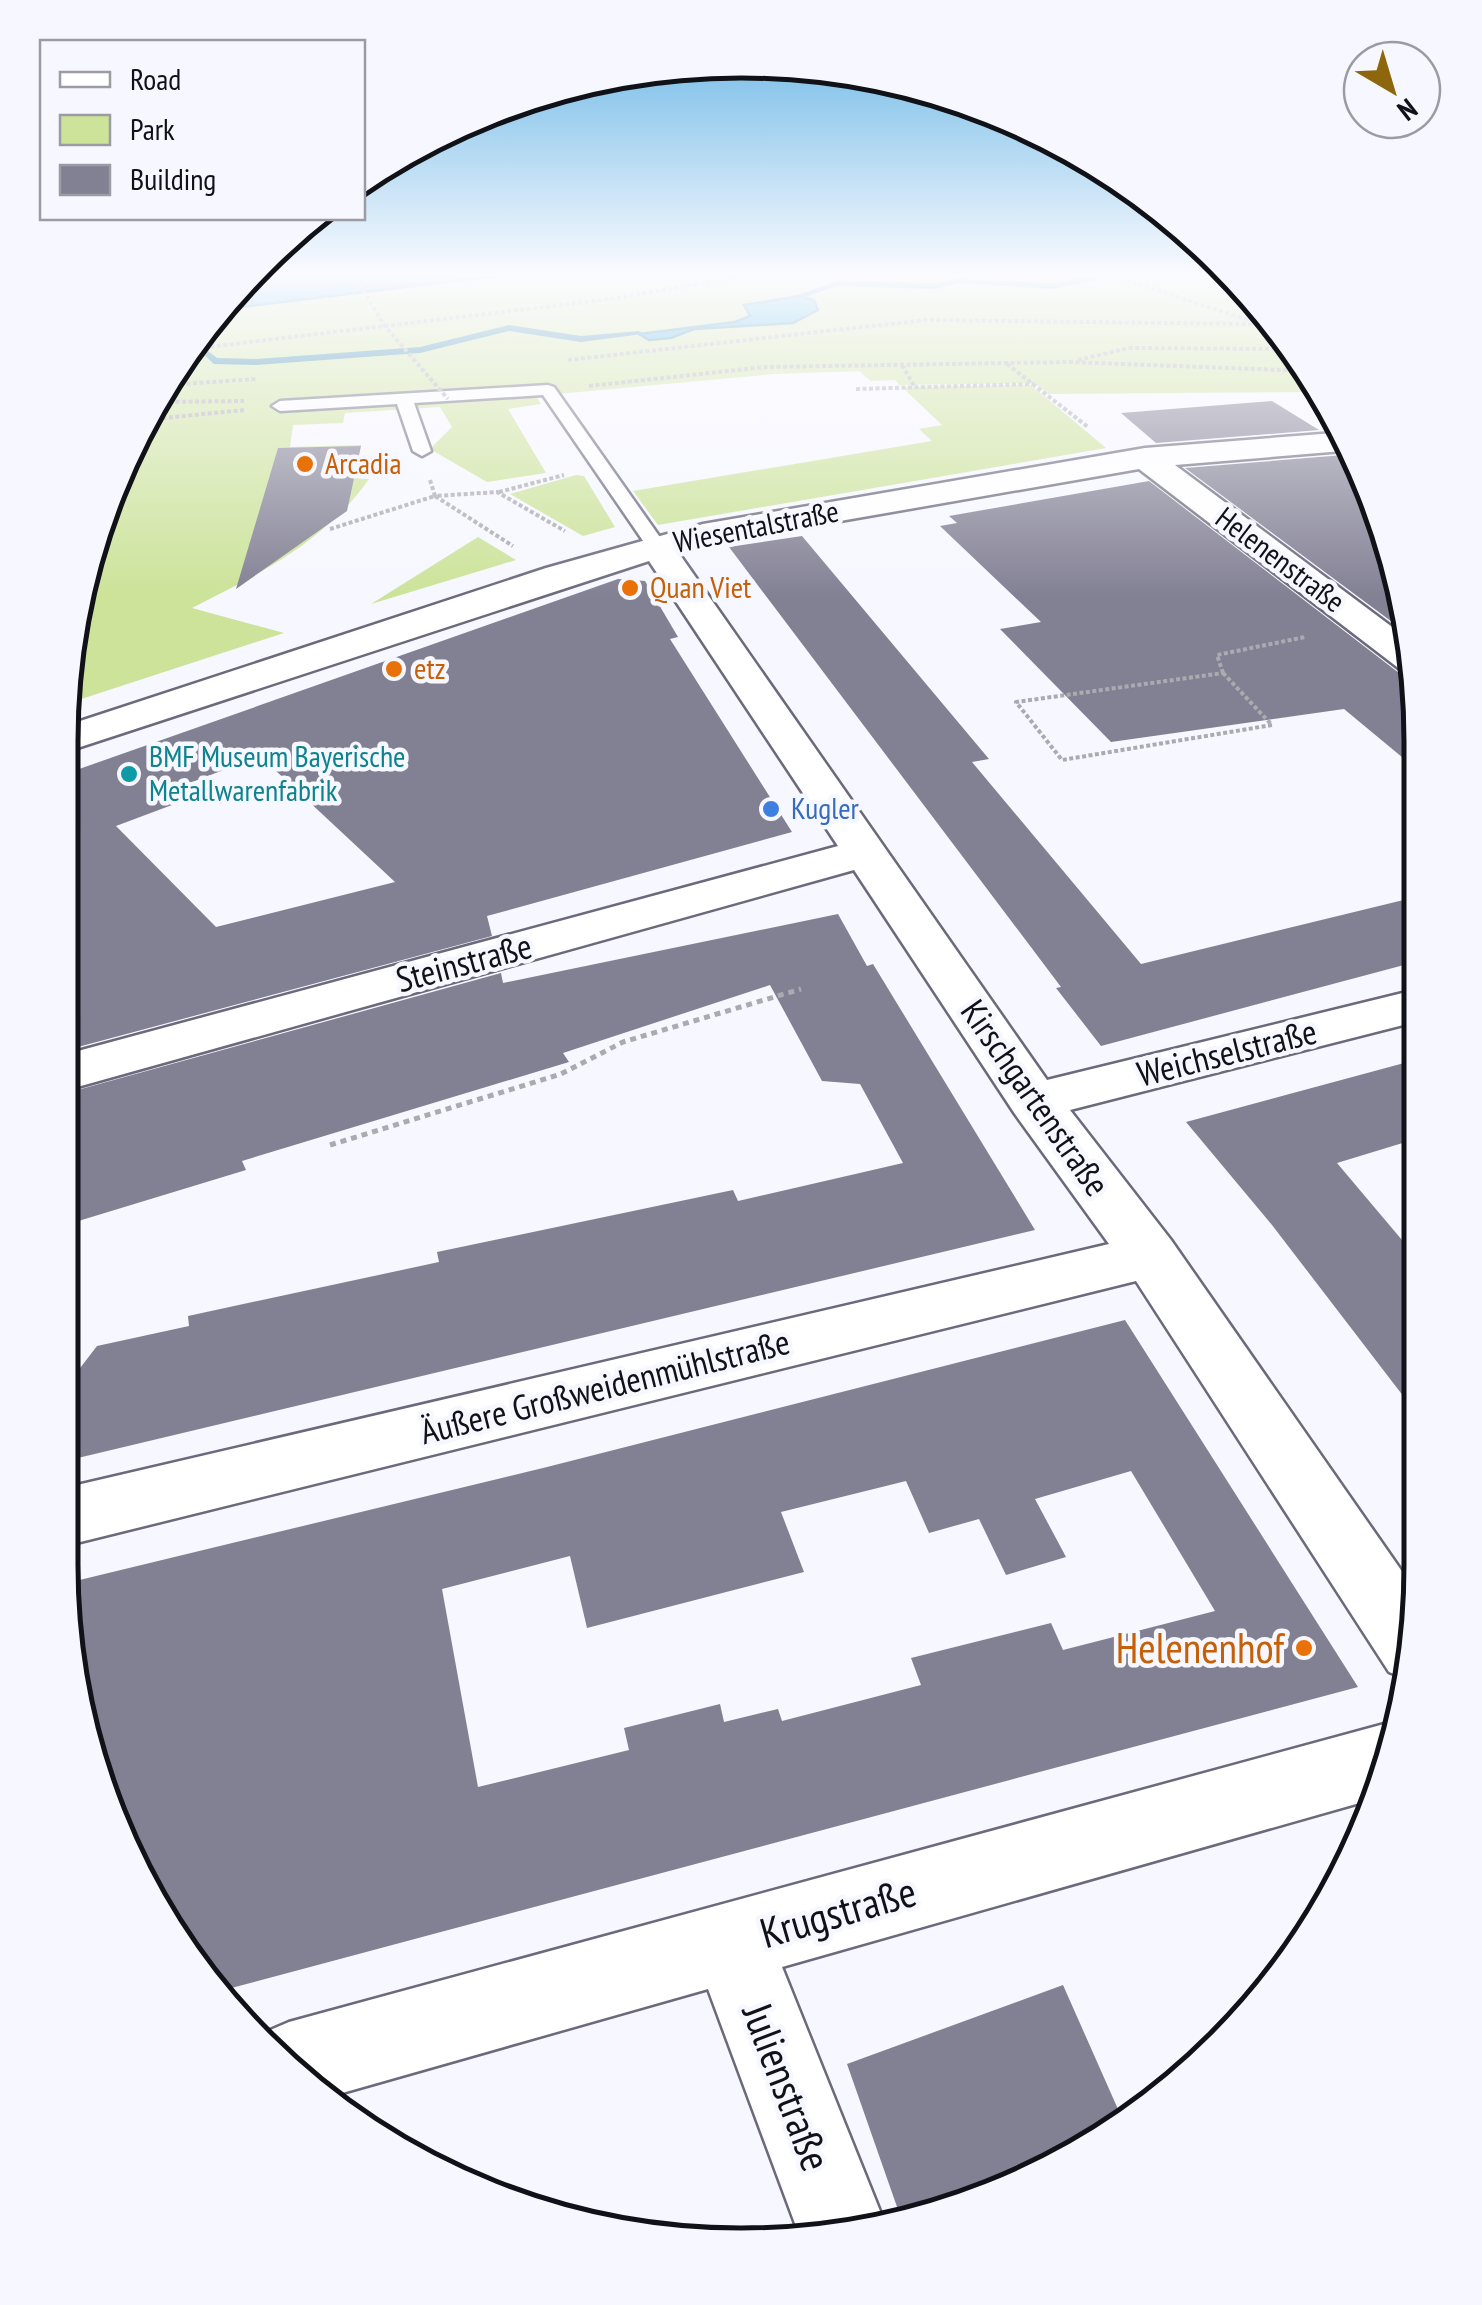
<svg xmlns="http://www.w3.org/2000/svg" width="1482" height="2305" font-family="'PT Sans Narrow',sans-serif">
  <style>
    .green { fill: #cce399 }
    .water { fill: #2aa9db; stroke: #227ba0; stroke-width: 2.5 }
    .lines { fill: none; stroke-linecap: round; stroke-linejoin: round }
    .stream { fill: #227ba0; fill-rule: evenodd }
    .building { fill: #828093; fill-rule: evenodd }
    .lane-casing { stroke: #6b697b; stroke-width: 5 }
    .street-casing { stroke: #6b697b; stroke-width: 5 }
    .path-far1 { stroke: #aaaab1; stroke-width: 4; stroke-dasharray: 4 2.5; stroke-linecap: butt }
    .path { stroke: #aaaab1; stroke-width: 5; stroke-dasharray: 6 5; stroke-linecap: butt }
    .lane { fill: #fff; fill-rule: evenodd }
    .street { fill: #fff; fill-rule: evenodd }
    .path-bridge { stroke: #aaaab1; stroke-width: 4; stroke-dasharray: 4 2.5; stroke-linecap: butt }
    .food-dot { fill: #e8710a; stroke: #f7f7ff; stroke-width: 4 }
    .culture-dot { fill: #0f9aa8; stroke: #f7f7ff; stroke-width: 4 }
    .shop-dot { fill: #3f7fe0; stroke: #f7f7ff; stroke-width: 4 }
    .labels { text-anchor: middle; stroke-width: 9; stroke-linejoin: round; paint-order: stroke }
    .far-food-label { font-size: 30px; fill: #c56008; stroke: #f7f7ff; text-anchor: start }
    .far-street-label { font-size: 30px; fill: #111118; stroke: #f7f7ff }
    .far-culture-label { font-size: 30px; fill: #0d838f; stroke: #f7f7ff; text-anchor: start }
    .far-shop-label { font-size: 30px; fill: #366cbe; stroke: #f7f7ff; text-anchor: start }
    .street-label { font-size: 35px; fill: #111118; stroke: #f7f7ff }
    .near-food-label { font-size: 42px; fill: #c56008; stroke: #f7f7ff; text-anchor: end }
    .near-street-label { font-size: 42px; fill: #111118; stroke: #f7f7ff }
    .rim { fill: none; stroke: #111118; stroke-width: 5 }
  </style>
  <rect width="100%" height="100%" fill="#f7f7ff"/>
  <path class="green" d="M 248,274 L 1232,274 L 1281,326 L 1334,411 L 1314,392 L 1048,394 L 1035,383 L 899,385 L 895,380 L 871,381 L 859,371 L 774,374 L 536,396 L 541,404 L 508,409 L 546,473 L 487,482 L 430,449 L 452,427 L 440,407 L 345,413 L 343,423 L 293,425 L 290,447 L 361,445 L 354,478 L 369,479 C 326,541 258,575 192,608 L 284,633 L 66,704 L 66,652 L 130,440 L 229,292 Z
    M 1031,385 L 1106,448 L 658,525 L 633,491 L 932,441 L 919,429 L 942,425 L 902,387 Z
    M 576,475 L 584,476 L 615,527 L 583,536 L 510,494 Z
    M 478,537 L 516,560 L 371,604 Z"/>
  <path class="water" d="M 303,274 L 513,274 L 217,310 L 239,282 Z
    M 799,296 L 814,300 L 818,310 L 793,323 L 694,329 L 671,338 L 649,340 L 639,334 L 735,322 L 750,316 L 744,305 Z"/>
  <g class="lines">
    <path class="stream" d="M 1095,276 L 1098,280 L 1052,289 L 958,283 L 935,289 L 837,286 L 802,298 L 795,296 L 836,281 L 935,283 L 958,279 L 1052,283 Z
      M 509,325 L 581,336 L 639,331 L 643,334 L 581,342 L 509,331 L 420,353 L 256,365 L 214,364 L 203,354 L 208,351 L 217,358 L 256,359 L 420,347 Z
      M 202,333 L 212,340 L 212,344 L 206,344 L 198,338 Z"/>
  </g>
  <path class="building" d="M 1272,401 L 1319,430 L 1156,443 L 1121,413 Z
    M 361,446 L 347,511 L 236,589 L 278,448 Z
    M 1356,454 L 1399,565 L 1411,636 L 1185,468 Z
    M 1149,481 L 1399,673 L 1417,676 L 1420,772 L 1344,709 L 1111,742 L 1000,629 L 1041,622 L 940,526 L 957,523 L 949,516 Z
    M 802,536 L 989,759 L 972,762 L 1141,964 L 1420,896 L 1419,961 L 1101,1046 L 1056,988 L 1061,987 L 729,547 Z
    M 618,579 L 645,581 L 678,637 L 670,639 L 792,832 L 487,916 L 492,936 L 63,1051 L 65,774 ZM 260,756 L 395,882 L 216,927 L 116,826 L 172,805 L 161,794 Z
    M 838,914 L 867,966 L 873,964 L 1035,1230 L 61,1462 L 61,1376 L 77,1372 L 97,1346 L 189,1326 L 188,1316 L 439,1262 L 437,1252 L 733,1190 L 738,1201 L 903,1163 L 860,1084 L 822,1081 L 770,985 L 563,1053 L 569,1062 L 242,1161 L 246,1170 L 62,1226 L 63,1094 L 501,973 L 503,983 Z
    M 1419,1059 L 1419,1138 L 1337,1163 L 1418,1259 L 1417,1414 L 1272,1225 L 1186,1122 Z
    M 1125,1320 L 1358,1687 L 220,1991 L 175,1943 L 96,1782 L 63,1584 L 547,1467 ZM 1131,1471 L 1215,1611 L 1063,1650 L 1051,1623 L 911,1658 L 921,1685 L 782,1721 L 778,1709 L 724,1722 L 720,1704 L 624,1728 L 629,1750 L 478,1787 L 442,1589 L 570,1556 L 587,1628 L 804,1572 L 781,1512 L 906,1481 L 929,1533 L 979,1519 L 1006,1575 L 1066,1557 L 1035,1499 Z
    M 1063,1985 L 1125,2125 L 918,2222 L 903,2224 L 847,2064 Z"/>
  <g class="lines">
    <defs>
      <path id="lane" d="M 548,385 L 554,387 L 664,543 L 664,551 L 650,551 L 543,395 L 414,403 L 431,451 L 422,456 L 413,451 L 397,404 L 280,411 L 272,406 L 280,401 Z"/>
      <path id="street" d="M 1347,432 L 1355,450 L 1175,465 L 1411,641 L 1417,673 L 1401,670 L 1139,469 L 708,544 L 678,552 L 1047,1080 L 1419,989 L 1419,1021 L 1070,1110 L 1171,1240 L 1417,1593 L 1416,1652 L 1409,1680 L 1389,1672 L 1136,1281 L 60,1547 L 60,1489 L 1109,1244 L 1015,1114 L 854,870 L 63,1091 L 63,1055 L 838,846 L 649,561 L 65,752 L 65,726 L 546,568 L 703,524 L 1145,448 Z
        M 1388,1723 L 1396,1726 L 1377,1798 L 782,1967 L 886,2226 L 800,2237 L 708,1989 L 321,2099 L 261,2034 L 289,2022 Z"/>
    </defs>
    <use href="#lane" class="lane-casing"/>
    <use href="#street" class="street-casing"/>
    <path class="path-far1" d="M 1108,274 L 1285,332
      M 191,349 L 611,299 L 756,274
      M 568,360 L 925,320 L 1254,324
      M 1078,360 L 1129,348 L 1295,349
      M 1007,364 L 1088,427
      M 902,365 L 914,386
      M 167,385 L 256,379
      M 589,386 L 765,367 L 1070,362 L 1309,371
      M 856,389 L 1033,384
      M 156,402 L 244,401
      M 143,420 L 244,410
      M 430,480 L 435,496 L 497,492 L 565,531
      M 499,492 L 564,475
      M 330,529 L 435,496 L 513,546
      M 1223,673 L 1272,725 L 1062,760 L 1016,702 Z
      M 1223,673 L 1217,655 L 1305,637"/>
    <path class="path" d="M 330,1145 L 561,1074 L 623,1042 L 801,989"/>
    <use href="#lane" class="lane"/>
    <use href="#street" class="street"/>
    <path class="path-bridge" d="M 353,274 L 384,325 L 448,399"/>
  </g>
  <linearGradient id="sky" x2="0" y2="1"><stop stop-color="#5cb0e3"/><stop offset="0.46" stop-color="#fbfbff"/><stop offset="1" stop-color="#fbfbff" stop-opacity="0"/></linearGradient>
  <rect width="1482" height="597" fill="url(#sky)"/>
  <g class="food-dot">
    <circle cx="305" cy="464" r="10"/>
    <circle cx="630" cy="588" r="10"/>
    <circle cx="394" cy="669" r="10"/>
    <circle cx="1304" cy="1648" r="10"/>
  </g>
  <circle class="culture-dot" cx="129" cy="774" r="10"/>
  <circle class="shop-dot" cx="771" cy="809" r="10"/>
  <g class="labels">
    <g class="far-food-label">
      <text x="325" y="474">Arcadia</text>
      <text x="650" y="598">Quan Viet</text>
      <text x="414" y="679">etz</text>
    </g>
    <g class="far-street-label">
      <text transform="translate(756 527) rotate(-11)" y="10">Wiesentalstraße</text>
      <text transform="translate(1280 560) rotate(37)" y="10">Helenenstraße</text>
    </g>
    <g class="far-culture-label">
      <text x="149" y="767">BMF Museum Bayerische<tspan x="149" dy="34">Metallwarenfabrik</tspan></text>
    </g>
    <g class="far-shop-label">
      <text x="791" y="819">Kugler</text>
    </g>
    <g class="street-label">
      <text transform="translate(464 963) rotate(-15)" y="12">Steinstraße</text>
      <text transform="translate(1227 1053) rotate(-14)" y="12">Weichselstraße</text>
      <text transform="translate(1035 1098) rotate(55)" y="12">Kirschgartenstraße</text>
      <text transform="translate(605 1387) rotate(-14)" y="12">Äußere Großweidenmühlstraße</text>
    </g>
    <g class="near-food-label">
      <text x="1284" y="1663">Helenenhof</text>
    </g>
    <g class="near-street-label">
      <text transform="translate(838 1912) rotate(-16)" y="15">Krugstraße</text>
      <text transform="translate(787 2087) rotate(69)" y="15">Julienstraße</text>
    </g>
  </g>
  <path d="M0 0H1482V2305H0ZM741 78H741A663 663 0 0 1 1404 741V1565A663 663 0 0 1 741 2228H741A663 663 0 0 1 78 1565V741A663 663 0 0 1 741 78Z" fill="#f7f7ff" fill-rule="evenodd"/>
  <path class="rim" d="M741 78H741A663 663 0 0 1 1404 741V1565A663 663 0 0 1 741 2228H741A663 663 0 0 1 78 1565V741A663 663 0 0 1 741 78Z"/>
  <rect x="40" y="40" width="325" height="180" fill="#f7f7ff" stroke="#9b9ba3" stroke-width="2.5"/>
  <rect x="60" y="72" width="50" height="15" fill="#ffffff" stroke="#9b9ba3" stroke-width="2.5"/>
  <text x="130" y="90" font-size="30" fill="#111118">Road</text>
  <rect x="60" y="115" width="50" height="30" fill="#cce399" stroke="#9b9ba3" stroke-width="2.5"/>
  <text x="130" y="140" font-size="30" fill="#111118">Park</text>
  <rect x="60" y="165" width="50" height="30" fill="#828093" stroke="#9b9ba3" stroke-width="2.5"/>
  <text x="130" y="190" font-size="30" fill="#111118">Building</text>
  <g transform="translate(1392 90) rotate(142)"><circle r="48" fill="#f7f7ff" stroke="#9b9ba3" stroke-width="2.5"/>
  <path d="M0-8L18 38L0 25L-18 38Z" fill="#8e660b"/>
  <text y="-15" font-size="28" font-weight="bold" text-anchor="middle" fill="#111118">N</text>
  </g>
</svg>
